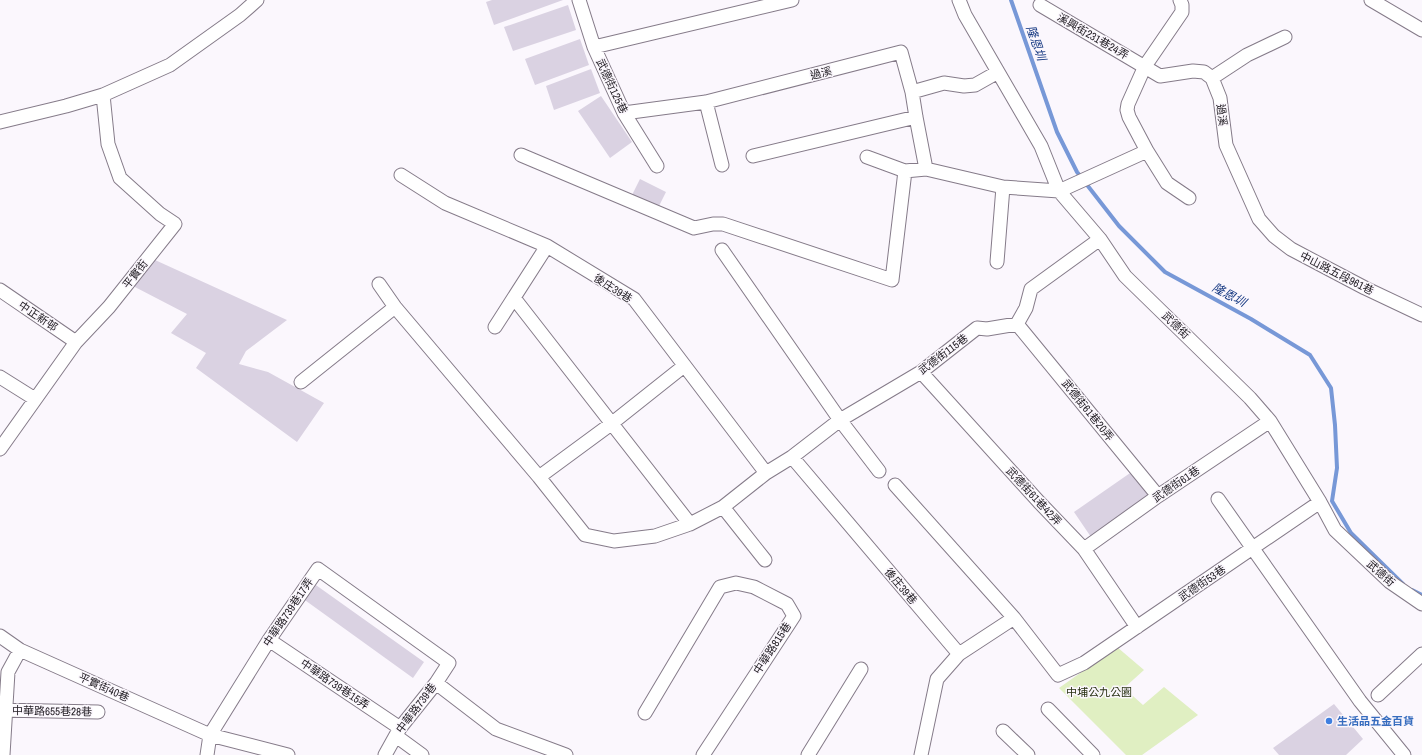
<svg xmlns="http://www.w3.org/2000/svg" width="1422" height="755" font-family="'Archivo Narrow','Noto Sans TC',sans-serif">
  <style>
    .green { fill: #e0efc2 }
    .lines { fill: none; stroke-linecap: round; stroke-linejoin: round }
    .stream { stroke: #7798d7; stroke-width: 4 }
    .building { fill: #dad2e2 }
    .minor-casing { stroke: #857b89; stroke-width: 15 }
    .minor { stroke: #fff; stroke-width: 13 }
    .shop-dot { fill: #3f7fe0; stroke: #fbf7fd; stroke-width: 1.5 }
    .labels { text-anchor: middle; stroke-width: 3; stroke-linejoin: round; paint-order: stroke }
    .street-label { font-size: 11px; fill: #242026; stroke: #fbf7fd }
    .park-label { font-size: 11px; fill: #293212; stroke: #fbf7fd }
    .shop-label { font-size: 11px; font-weight: bold; fill: #366cbe; stroke: #fbf7fd; text-anchor: start }
    .water-label { font-size: 12px; font-style: italic; fill: #163982; stroke: #fbf7fd }
  </style>
  <rect width="100%" height="100%" fill="#fbf7fd"/>
  <path class="green" d="M 1117,647 L 1144,670 L 1124,688 L 1143,705 L 1164,687 L 1198,715 L 1142,755 L 1126,755 L 1059,688 Z"/>
  <g class="lines">
    <path class="stream" d="M 1011,0 L 1057,132 L 1077,172 L 1119,226 L 1165,272 L 1251,319 L 1310,355 L 1331,388 L 1335,425 L 1337,468 L 1332,501 L 1351,533 L 1403,584
      M 1412,590 L 1422,595"/>
  </g>
  <path class="building" d="M 492,0 L 563,0 L 494,25 L 486,2 Z
    M 568,5 L 576,30 L 513,51 L 504,27 Z
    M 580,39 L 589,65 L 535,85 L 525,59 Z
    M 591,69 L 600,93 L 554,110 L 546,86 Z
    M 601,96 L 632,142 L 610,158 L 578,111 Z
    M 640,179 L 666,192 L 658,208 L 632,195 Z
    M 155,260 L 287,320 L 246,351 L 239,364 L 268,372 L 324,403 L 297,442 L 196,368 L 206,353 L 171,333 L 187,314 L 133,286 Z
    M 1133,471 L 1150,495 L 1091,537 L 1074,512 Z
    M 313,583 L 424,662 L 413,678 L 302,598 Z
    M 1334,704 L 1363,739 L 1346,755 L 1279,755 L 1273,748 Z"/>
  <g class="lines">
    <defs>
      <path id="minor" d="M 579,0 L 594,47 L 624,113 L 657,166
        M 959,0 L 965,15 L 1041,146 L 1059,191 L 1147,151 L 1129,117 L 1127,110 L 1128,104 L 1145,66 L 1182,12 L 1182,5 L 1180,0
        M 1371,0 L 1422,30
        M 1040,5 L 1160,76 L 1193,71 L 1204,72 L 1212,78 L 1220,98 L 1226,145 L 1259,219 L 1274,236 L 1291,249 L 1365,288 L 1422,315
        M 594,47 L 792,0
        M 1212,78 L 1247,55 L 1285,37
        M 912,92 L 944,83 L 964,86 L 975,85 L 998,72
        M 706,102 L 722,165
        M 624,113 L 706,102 L 901,52 L 912,92 L 916,117 L 926,169
        M 0,122 L 66,106 L 103,95 L 170,65 L 240,15 L 257,0
        M 1147,151 L 1167,183 L 1189,198
        M 521,155 L 694,228 L 713,224 L 723,224 L 892,280 L 905,171
        M 753,156 L 916,117
        M 867,157 L 905,171 L 926,169 L 1003,187 L 1059,191 L 1100,239 L 1125,276 L 1250,398 L 1270,421 L 1320,502 L 1335,530 L 1390,582 L 1422,604
        M 401,175 L 445,203 L 547,246 L 634,299 L 766,473
        M 722,250 L 840,420 L 879,471
        M 997,262 L 1003,187
        M 379,284 L 395,307 L 539,477 L 585,535 L 614,541 L 655,536 L 690,524 L 723,507
        M 0,290 L 76,342
        M 514,298 L 690,524
        M 1017,324 L 1158,496
        M 495,327 L 547,246
        M 921,372 L 1039,502 L 1084,549 L 1137,627
        M 0,377 L 35,399
        M 301,382 L 395,307
        M 0,449 L 76,342 L 109,307 L 175,224 L 160,214 L 120,178 L 108,144 L 103,95
        M 792,457 L 840,420 L 921,372 L 977,328 L 987,329 L 1017,324 L 1026,308 L 1031,289 L 1100,239
        M 539,477 L 611,424 L 684,366
        M 895,485 L 1014,618
        M 1218,499 L 1360,701 L 1404,755
        M 1084,549 L 1158,496 L 1270,421
        M 765,560 L 723,507 L 766,473 L 792,457 L 959,654 L 937,679 L 921,755
        M 0,636 L 20,650 L 210,735 L 288,755
        M 269,640 L 400,728
        M 959,654 L 1014,618 L 1058,675 L 1084,663 L 1320,502
        M 436,683 L 496,729 L 566,755
        M 1378,695 L 1422,654
        M 1048,709 L 1093,755
        M 0,710 L 98,712
        M 645,713 L 720,587 L 736,583 L 754,587 L 787,604 L 794,616 L 703,755
        M 1003,731 L 1028,755
        M 396,736 L 422,755
        M 3,755 L 8,672 L 20,650
        M 207,755 L 210,735 L 269,640 L 318,569 L 449,663 L 436,683 L 400,728 L 385,755
        M 808,755 L 861,669"/>
    </defs>
    <use href="#minor" class="minor-casing"/>
    <use href="#minor" class="minor"/>
  </g>
  <circle class="shop-dot" cx="1329" cy="721" r="4"/>
  <g class="labels">
    <g class="street-label">
      <text transform="translate(1093 36) rotate(30)" y="4">溪興街231巷24弄</text>
      <text transform="translate(821 73) rotate(-14)" y="4">過溪</text>
      <text transform="translate(612 86) rotate(65)" y="4">武德街125巷</text>
      <text transform="translate(1222 115) rotate(83)" y="4">過溪</text>
      <text transform="translate(1337 273) rotate(27)" y="4">中山路五段961巷</text>
      <text transform="translate(135 274) rotate(-52)" y="4">平實街</text>
      <text transform="translate(613 288) rotate(33)" y="4">後庄39巷</text>
      <text transform="translate(38 316) rotate(34)" y="4">中正新邨</text>
      <text transform="translate(1176 325) rotate(44)" y="4">武德街</text>
      <text transform="translate(943 354) rotate(-37)" y="4">武德街115巷</text>
      <text transform="translate(1088 410) rotate(51)" y="4">武德街61巷20弄</text>
      <text transform="translate(1176 484) rotate(-34)" y="4">武德街61巷</text>
      <text transform="translate(1034 496) rotate(47)" y="4">武德街61巷42弄</text>
      <text transform="translate(1381 573) rotate(42)" y="4">武德街</text>
      <text transform="translate(1202 583) rotate(-34)" y="4">武德街53巷</text>
      <text transform="translate(901 586) rotate(50)" y="4">後庄39巷</text>
      <text transform="translate(288 612) rotate(-56)" y="4">中華路739巷17弄</text>
      <text transform="translate(772 648) rotate(-57)" y="4">中華路815巷</text>
      <text transform="translate(335 684) rotate(34)" y="4">中華路739巷15弄</text>
      <text transform="translate(104 687) rotate(24)" y="4">平實街40巷</text>
      <text transform="translate(416 708) rotate(-53)" y="4">中華路739巷</text>
      <text transform="translate(52 711) rotate(1)" y="4">中華路655巷28巷</text>
    </g>
    <g class="park-label">
      <text x="1099" y="696">中埔公九公園</text>
    </g>
    <g class="shop-label">
      <text x="1337" y="725">生活品五金百貨</text>
    </g>
    <g class="water-label">
      <text transform="translate(1036 43) rotate(71)" y="4">隆恩圳</text>
      <text transform="translate(1229 295) rotate(28)" y="4">隆恩圳</text>
    </g>
  </g>
</svg>
